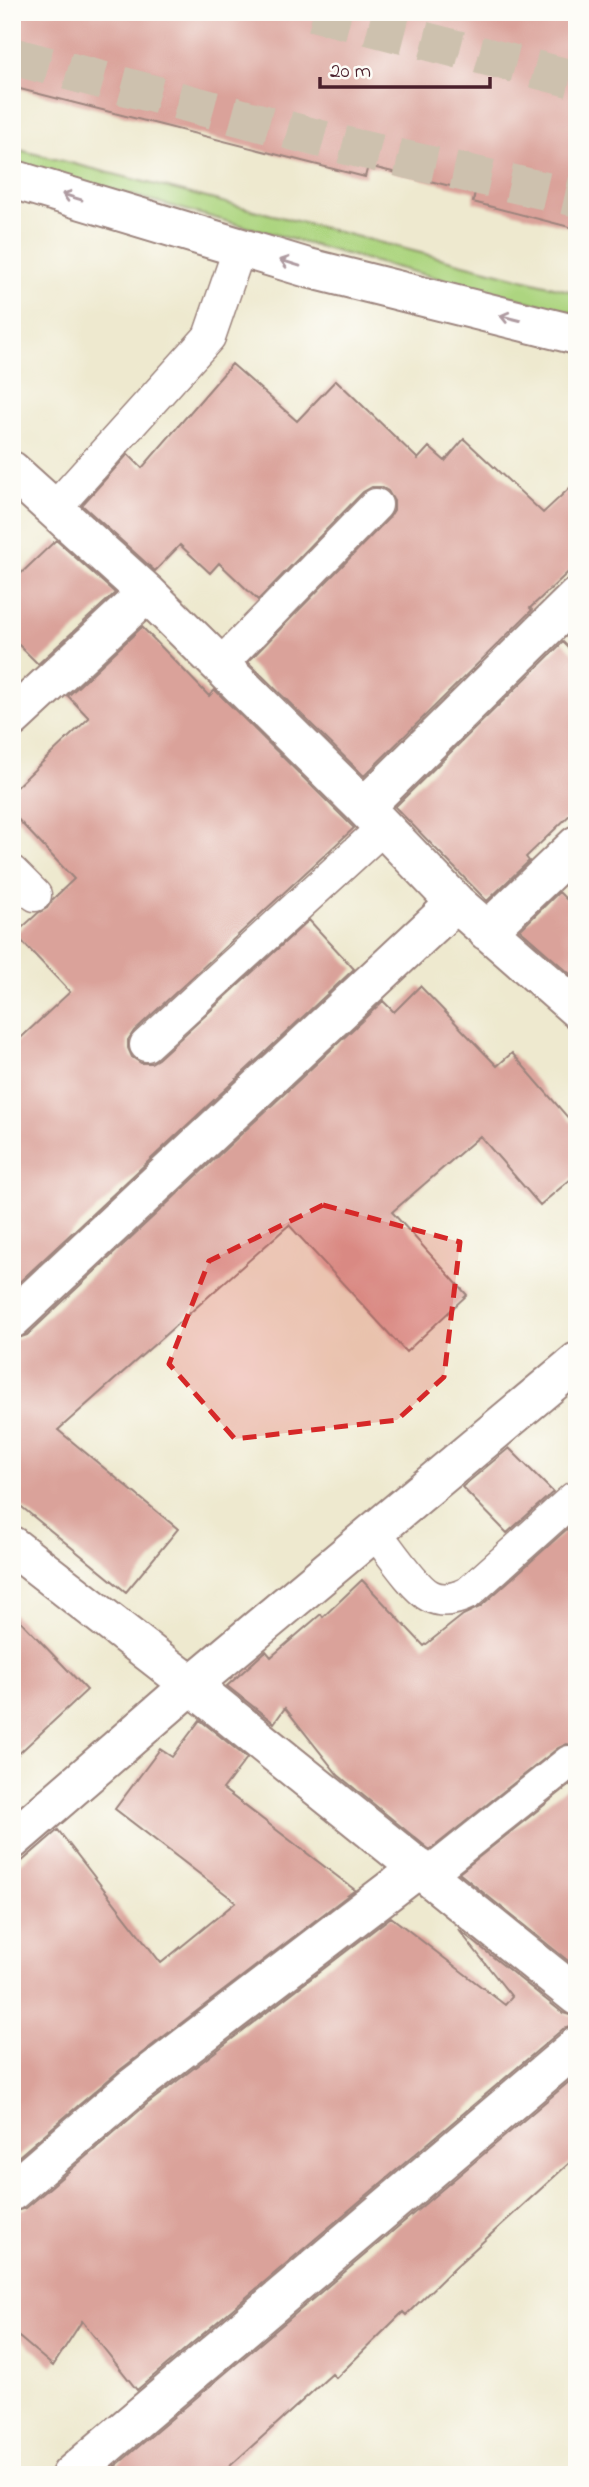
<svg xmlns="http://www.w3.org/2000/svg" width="589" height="2487" font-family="'Indie Flower',sans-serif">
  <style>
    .green { fill: #add580; stroke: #7c7a56; stroke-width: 2 }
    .building { fill: #daa29a }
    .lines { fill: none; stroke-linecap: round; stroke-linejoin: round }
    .motorway-tunnel { stroke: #cdc1ae; stroke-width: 38; stroke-dasharray: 38 19; stroke-linecap: butt }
    .service-casing { stroke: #9c847d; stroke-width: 35 }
    .minor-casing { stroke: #9c847d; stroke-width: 42 }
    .tertiary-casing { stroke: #9c847d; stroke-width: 42 }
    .service { stroke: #fff; stroke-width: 32 }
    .minor { stroke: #fff; stroke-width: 38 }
    .tertiary { stroke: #fff; stroke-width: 38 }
    .oneway { stroke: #ae9aa0 }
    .marked { fill: #d62828; fill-opacity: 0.2; stroke: #d62828; stroke-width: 5; stroke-dasharray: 14 9; stroke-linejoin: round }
  </style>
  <rect width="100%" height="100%" fill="#fdfcf7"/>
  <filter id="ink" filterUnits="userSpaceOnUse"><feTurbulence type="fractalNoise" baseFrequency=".0143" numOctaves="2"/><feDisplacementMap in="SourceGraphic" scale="14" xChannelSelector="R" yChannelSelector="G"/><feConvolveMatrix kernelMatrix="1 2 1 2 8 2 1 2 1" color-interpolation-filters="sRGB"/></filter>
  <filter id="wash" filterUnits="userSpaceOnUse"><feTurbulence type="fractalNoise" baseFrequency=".00686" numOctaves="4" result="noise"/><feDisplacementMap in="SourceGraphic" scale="28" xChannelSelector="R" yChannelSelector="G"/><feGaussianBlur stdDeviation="1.57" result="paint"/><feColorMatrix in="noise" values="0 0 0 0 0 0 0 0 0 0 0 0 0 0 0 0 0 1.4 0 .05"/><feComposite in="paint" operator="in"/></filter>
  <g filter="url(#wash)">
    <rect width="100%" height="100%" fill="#eee9cf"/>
    <path class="green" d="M 12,148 L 577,293 L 577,314 L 367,260 L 26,166 L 12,161 Z"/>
    <g id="blocks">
      <path class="building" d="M 12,12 L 577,12 L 577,229 L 473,202 L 475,192 L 368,166 L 365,177 L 12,87 Z
        M 232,364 L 297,421 L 336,380 L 418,459 L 429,447 L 445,461 L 464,439 L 543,513 L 577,481 L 577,564 L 530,608 L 532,610 L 364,776 L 248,662 L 389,518 L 394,510 L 394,501 L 388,491 L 381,487 L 372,487 L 363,492 L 258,600 L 219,563 L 210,573 L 180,545 L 155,571 L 82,505 L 128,454 L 142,468 Z
        M 56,540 L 115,593 L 38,664 L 12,638 L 12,582 Z
        M 142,627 L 209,696 L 215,690 L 354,828 L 134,1031 L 128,1040 L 128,1048 L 132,1057 L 141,1063 L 151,1063 L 158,1059 L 309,920 L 354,969 L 12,1289 L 12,1046 L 70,992 L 15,934 L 38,913 L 47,908 L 53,899 L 74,879 L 12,813 L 12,791 L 89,718 L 68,696 Z
        M 563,642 L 577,656 L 577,808 L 526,857 L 529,861 L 487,901 L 395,807 Z
        M 559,892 L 577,910 L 577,980 L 520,930 Z
        M 420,986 L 497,1066 L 512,1053 L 577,1128 L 577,1174 L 540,1205 L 480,1136 L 392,1212 L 467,1295 L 406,1352 L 289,1225 L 58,1430 L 178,1529 L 126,1592 L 12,1499 L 12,1340 L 27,1335 L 383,1001 L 394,1012 Z
        M 509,1448 L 553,1492 L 507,1533 L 462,1487 Z
        M 577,1520 L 577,1746 L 567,1744 L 558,1748 L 430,1850 L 338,1775 L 285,1708 L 274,1723 L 227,1686 L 266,1651 L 271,1657 L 321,1614 L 323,1617 L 362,1580 L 424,1646 L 463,1615 L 480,1607 Z
        M 12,1612 L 87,1690 L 12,1760 Z
        M 200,1720 L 247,1758 L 223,1789 L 355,1890 L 120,2070 L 12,2162 L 12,1870 L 58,1830 L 161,1963 L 236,1902 L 115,1809 L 160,1749 L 172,1757 Z
        M 577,1779 L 577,1968 L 459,1873 Z
        M 391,1917 L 505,2005 L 512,1997 L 458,1929 L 563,2013 L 577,2017 L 577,2025 L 563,2029 L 137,2390 L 82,2321 L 53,2366 L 12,2331 L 12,2212 L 26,2208 L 147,2104 Z
        M 577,2075 L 577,2156 L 454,2268 L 406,2315 L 403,2312 L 336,2378 L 332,2374 L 220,2475 L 105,2475 Z"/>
    </g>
  </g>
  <g filter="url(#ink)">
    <use href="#blocks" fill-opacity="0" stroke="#9c847d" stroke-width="2"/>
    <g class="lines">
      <path class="motorway-tunnel" d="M 313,12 L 577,80
        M 12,56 L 351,147 L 577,198"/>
      <defs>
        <path id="service" d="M 55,508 L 209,337 L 240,247
          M 220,665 L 376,505
          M 12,872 L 35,895
          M 146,1045 L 384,827
          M 375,1532 C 387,1547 414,1588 430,1596 C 443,1603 456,1599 468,1593 L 574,1498
          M 430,1877 L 434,1870 L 569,1762"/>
        <path id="minor" d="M 12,471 L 147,593 L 364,807 L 456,903 L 577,1009
          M 12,718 L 147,593
          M 364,807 L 577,597
          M 487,931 L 577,845
          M 12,1319 L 456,903
          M 12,1546 L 191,1685 L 577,1996
          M 12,1840 L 191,1685 L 577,1362
          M 12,2191 L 133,2087 L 419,1868
          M 71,2475 L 577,2046"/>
        <path id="tertiary" d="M 12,179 L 308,268 L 577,335"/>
      </defs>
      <use href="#service" class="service-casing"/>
      <use href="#minor" class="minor-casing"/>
      <use href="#tertiary" class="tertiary-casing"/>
      <use href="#service" class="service"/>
      <use href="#minor" class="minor"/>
      <use href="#tertiary" class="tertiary"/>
    </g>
    <defs><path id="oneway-shaft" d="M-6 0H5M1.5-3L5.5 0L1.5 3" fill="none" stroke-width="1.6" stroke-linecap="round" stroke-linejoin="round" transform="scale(1.75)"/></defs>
    <g class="oneway">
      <use href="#oneway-shaft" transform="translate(72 197) rotate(-163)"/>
      <use href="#oneway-shaft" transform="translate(290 263) rotate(-163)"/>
      <use href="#oneway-shaft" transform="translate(510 318) rotate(-166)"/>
    </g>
  </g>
  <path class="marked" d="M 323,1205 L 460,1242 L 444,1377 L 397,1420 L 235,1439 L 169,1364 L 209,1261 Z"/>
  <rect width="589" height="2487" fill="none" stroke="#fdfcf7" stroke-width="42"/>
  <path d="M320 77v10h170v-10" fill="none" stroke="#4a1f2b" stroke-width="3.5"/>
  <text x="330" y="77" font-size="21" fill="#4a1f2b" stroke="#fdfcf7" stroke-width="5" paint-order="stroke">20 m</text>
</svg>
